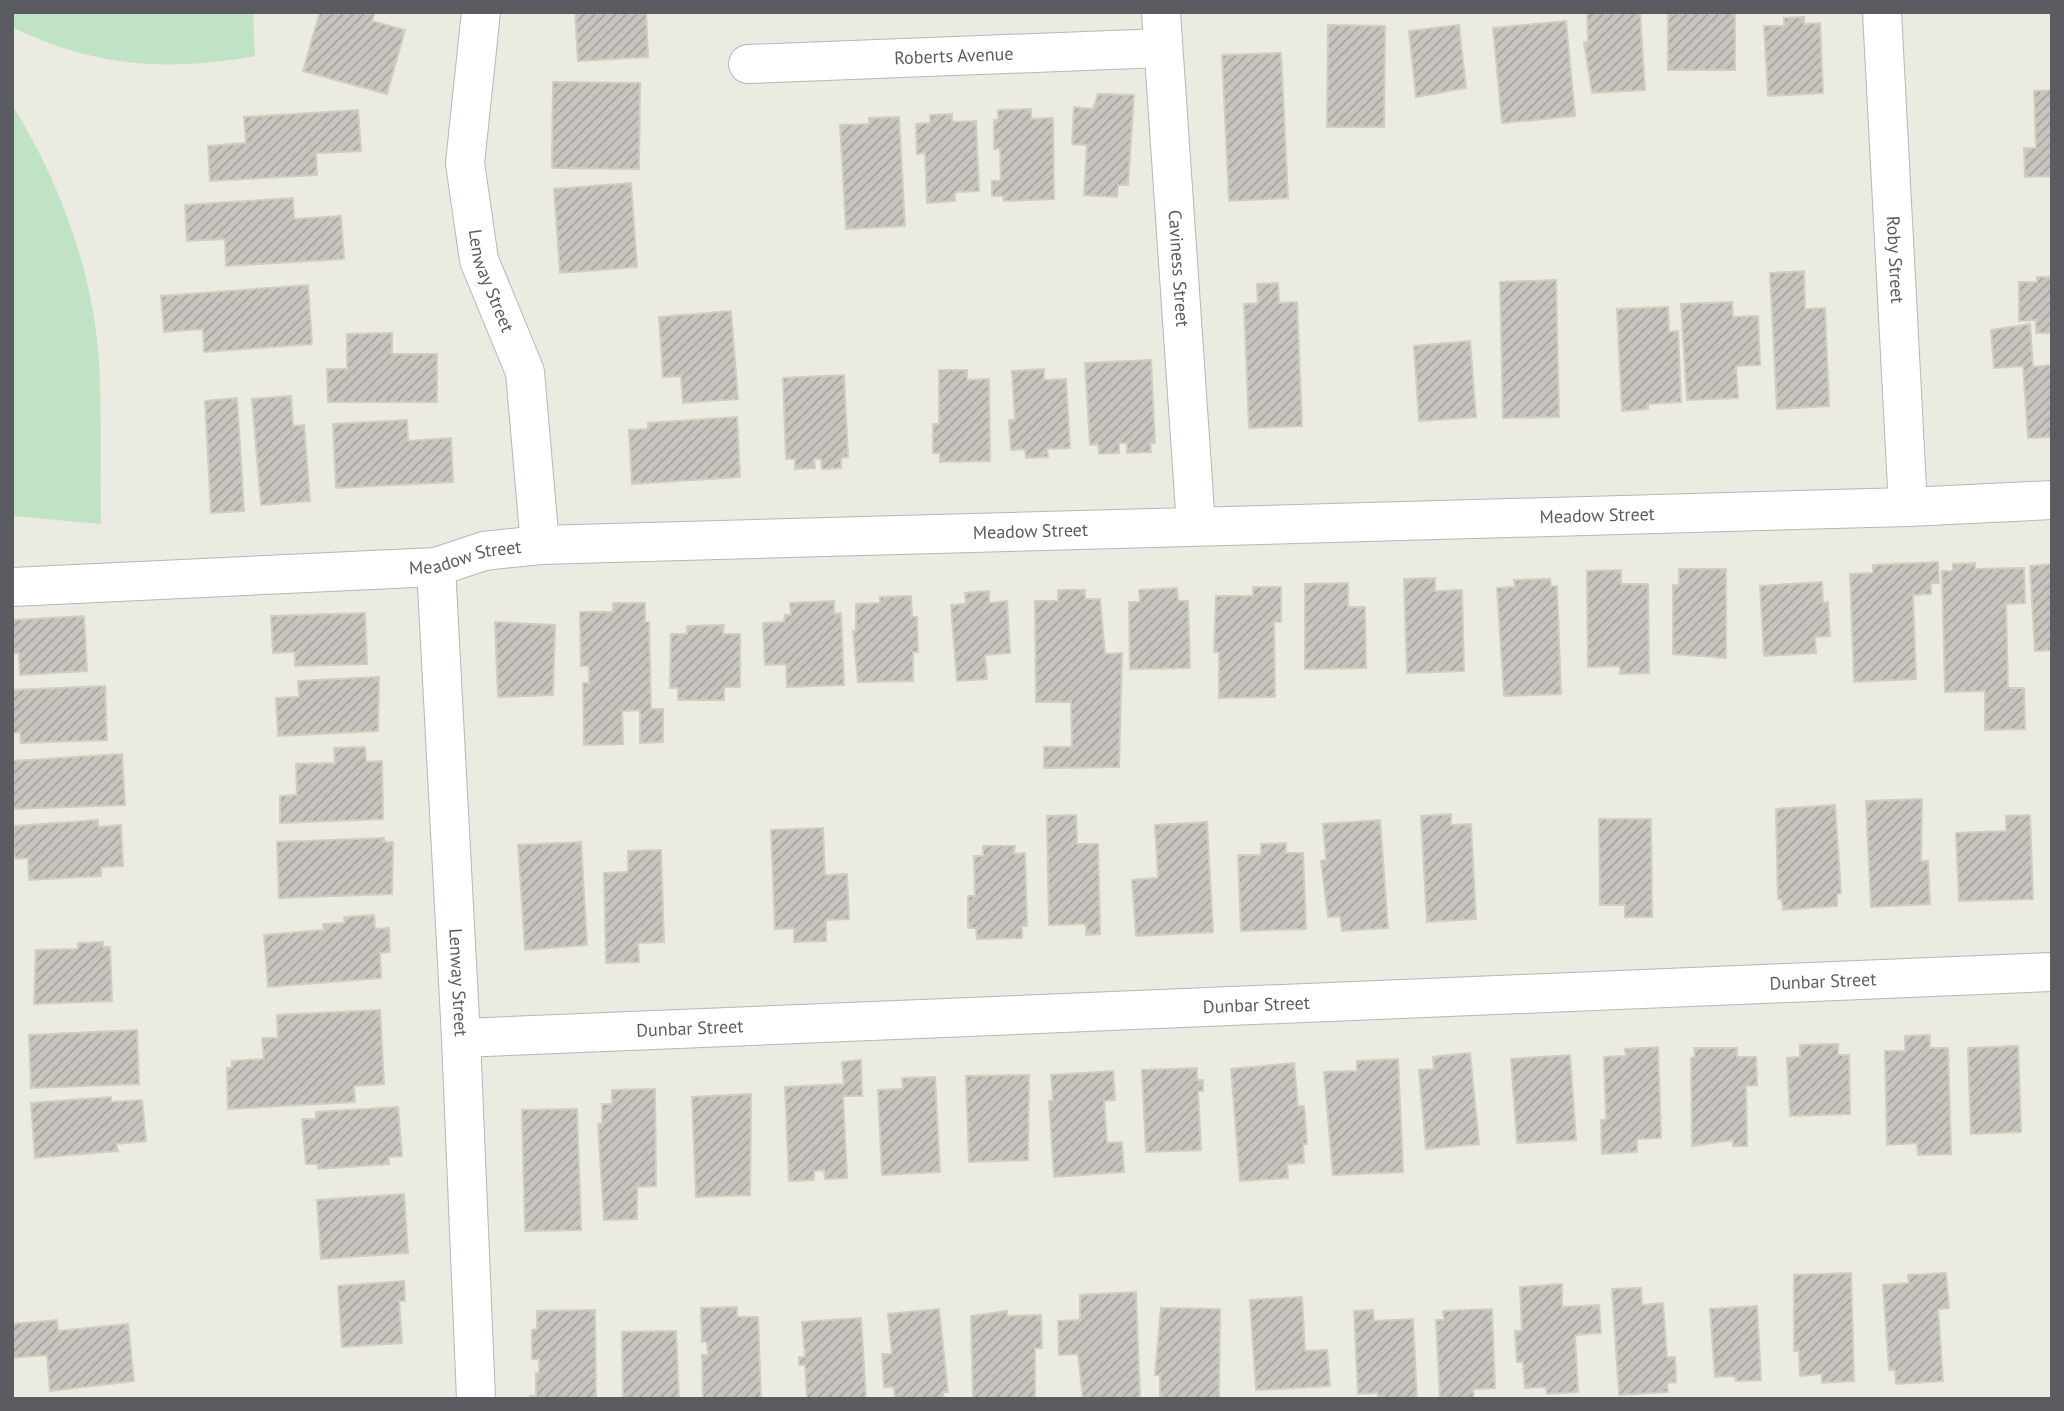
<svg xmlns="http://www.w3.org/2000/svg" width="2064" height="1411" font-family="'PT Sans',sans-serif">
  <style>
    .green { fill: #c0e2c5 }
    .building { fill: url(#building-hatch); stroke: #d0cec1; stroke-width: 2 }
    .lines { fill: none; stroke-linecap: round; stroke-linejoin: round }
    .minor-casing { stroke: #b4b6bb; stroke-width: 40 }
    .minor { stroke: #fff; stroke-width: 38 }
    .labels { text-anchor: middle; stroke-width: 6; stroke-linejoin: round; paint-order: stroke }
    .street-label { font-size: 18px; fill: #5a5c62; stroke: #fff }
  </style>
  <defs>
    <pattern id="building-hatch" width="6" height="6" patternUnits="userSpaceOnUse" patternTransform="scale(1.75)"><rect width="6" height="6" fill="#c8c5bf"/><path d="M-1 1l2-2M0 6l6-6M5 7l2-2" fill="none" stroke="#a5a39f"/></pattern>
  </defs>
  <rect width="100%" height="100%" fill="#ecebe2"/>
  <path class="green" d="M 12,12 L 253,12 L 255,56 C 167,72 93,67 12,27 Z
    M 12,105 C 59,179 94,274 99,362 C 102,416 100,470 101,524 L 12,516 Z"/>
  <path class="building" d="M 320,12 L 375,12 L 372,21 L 405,30 L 387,94 L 303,71 Z
    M 575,12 L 646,12 L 648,57 L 578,61 Z
    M 1587,12 L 1640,12 L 1645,90 L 1592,93 L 1584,42 L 1588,42 Z
    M 1668,12 L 1735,12 L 1735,70 L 1668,70 Z
    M 1804,17 L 1804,24 L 1820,23 L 1823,93 L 1768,96 L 1764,26 L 1784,26 L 1784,18 Z
    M 1566,21 L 1575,116 L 1502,123 L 1493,28 Z
    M 1328,25 L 1385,26 L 1384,127 L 1327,127 Z
    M 1459,25 L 1466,88 L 1416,97 L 1409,31 Z
    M 1281,53 L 1288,198 L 1229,201 L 1222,55 Z
    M 553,82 L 640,83 L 639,169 L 552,168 Z
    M 2052,90 L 2052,176 L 2025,177 L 2024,148 L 2036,148 L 2034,91 Z
    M 1098,94 L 1134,95 L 1128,185 L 1118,185 L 1117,197 L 1084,195 L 1087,145 L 1072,144 L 1074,107 L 1093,109 Z
    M 1031,109 L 1031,119 L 1053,118 L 1054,199 L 1004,201 L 1003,196 L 992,196 L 992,181 L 1001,181 L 1000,148 L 994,149 L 994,120 L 998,120 L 998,110 Z
    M 358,110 L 361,151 L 316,153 L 317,175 L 210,181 L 208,146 L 246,143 L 244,117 Z
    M 952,114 L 952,122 L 976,121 L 979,191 L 955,192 L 955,201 L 927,203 L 925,153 L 917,154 L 916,124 L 930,123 L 930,115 Z
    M 899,117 L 905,226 L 846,229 L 840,125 L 869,124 L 869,118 Z
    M 631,183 L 637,267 L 560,273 L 554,189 Z
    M 293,198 L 294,219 L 341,216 L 344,259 L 226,266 L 225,239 L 187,241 L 185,205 Z
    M 1804,271 L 1805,309 L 1825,308 L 1829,406 L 1777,409 L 1770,273 Z
    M 2037,277 L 2052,277 L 2052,333 L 2036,333 L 2036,320 L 2019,321 L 2019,282 L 2037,282 Z
    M 1556,280 L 1559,417 L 1503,418 L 1500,282 Z
    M 1278,283 L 1279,303 L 1297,302 L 1302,426 L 1249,428 L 1244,304 L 1258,303 L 1257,284 Z
    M 308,285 L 312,344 L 204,352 L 203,329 L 164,332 L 161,296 Z
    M 1732,302 L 1733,317 L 1758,316 L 1760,365 L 1736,366 L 1738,398 L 1687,400 L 1681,304 Z
    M 1668,307 L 1669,332 L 1678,331 L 1681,402 L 1648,404 L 1648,409 L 1622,411 L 1617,309 Z
    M 731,311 L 738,399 L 683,403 L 681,376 L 663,377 L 659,317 Z
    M 2030,324 L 2033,367 L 2052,365 L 2052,437 L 2028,438 L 2023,366 L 1994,368 L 1991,330 Z
    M 392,333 L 392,354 L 437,354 L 437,402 L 328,402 L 327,369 L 347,369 L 347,334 Z
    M 1470,341 L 1476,417 L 1419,421 L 1414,346 Z
    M 1151,360 L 1155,443 L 1150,443 L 1151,452 L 1127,453 L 1127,443 L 1119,443 L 1119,453 L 1099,454 L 1098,444 L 1090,445 L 1085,363 Z
    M 1044,369 L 1044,380 L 1066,379 L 1070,448 L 1047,449 L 1048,457 L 1026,458 L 1025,449 L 1011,450 L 1009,420 L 1015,420 L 1012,371 Z
    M 939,370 L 967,370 L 967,380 L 989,379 L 990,461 L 940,462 L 940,453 L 933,453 L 933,424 L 939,424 Z
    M 844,375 L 848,457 L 841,458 L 841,468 L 822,469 L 821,459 L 814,459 L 815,468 L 795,469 L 795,459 L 786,459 L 783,378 Z
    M 291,396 L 293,426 L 304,425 L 310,501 L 261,505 L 252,399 Z
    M 237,398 L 244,511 L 211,513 L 205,401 Z
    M 737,417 L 740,477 L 632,484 L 629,430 L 648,429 L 648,423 Z
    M 407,420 L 408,441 L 451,438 L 453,482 L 336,488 L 333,424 Z
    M 1938,562 L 1939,583 L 1931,583 L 1931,594 L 1913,595 L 1916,679 L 1854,682 L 1850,574 L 1873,573 L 1873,565 Z
    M 1975,563 L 1975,569 L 2024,568 L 2025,603 L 2006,604 L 2008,688 L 2024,688 L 2025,729 L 1985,730 L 1985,691 L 1945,692 L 1942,571 L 1953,571 L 1953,564 Z
    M 2052,564 L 2052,650 L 2035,651 L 2030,566 Z
    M 1679,569 L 1726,569 L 1726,658 L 1673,654 L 1673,585 L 1679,585 Z
    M 1621,570 L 1621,584 L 1648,584 L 1649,673 L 1620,674 L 1620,666 L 1588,667 L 1587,571 Z
    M 1435,578 L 1435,591 L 1462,590 L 1464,671 L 1407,673 L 1404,579 Z
    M 1550,579 L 1551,586 L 1557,586 L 1561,694 L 1504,696 L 1497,588 L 1515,587 L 1514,580 Z
    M 1822,582 L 1823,603 L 1828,602 L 1830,636 L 1815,637 L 1816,653 L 1764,656 L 1760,586 Z
    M 1348,583 L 1348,607 L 1365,607 L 1366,668 L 1305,669 L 1305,584 Z
    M 1253,587 L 1281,587 L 1281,622 L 1274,622 L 1275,697 L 1219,698 L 1219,652 L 1214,652 L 1216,596 L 1253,596 Z
    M 1177,588 L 1178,601 L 1188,601 L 1190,668 L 1130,669 L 1129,602 L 1140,602 L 1139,590 Z
    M 1058,590 L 1085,590 L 1085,599 L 1100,599 L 1105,654 L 1122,653 L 1119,767 L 1044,768 L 1044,747 L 1072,747 L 1071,702 L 1036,702 L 1035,601 L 1058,601 Z
    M 989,591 L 989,603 L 1007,601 L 1010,653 L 985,655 L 987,679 L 957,681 L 951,605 L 966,604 L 965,593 Z
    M 911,596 L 912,617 L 917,617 L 918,652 L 913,652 L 913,681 L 858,682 L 853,631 L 856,631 L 856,604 L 880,603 L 880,597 Z
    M 834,601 L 834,614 L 841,613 L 844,685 L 787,687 L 786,664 L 765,665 L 763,623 L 784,622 L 785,615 L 791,615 L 790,603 Z
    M 613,603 L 645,603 L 645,622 L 649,622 L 651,709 L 663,709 L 663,742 L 640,743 L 640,710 L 622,711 L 623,744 L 584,745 L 583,683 L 589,683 L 589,666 L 581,666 L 580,612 L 613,612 Z
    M 365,613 L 367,664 L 295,666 L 295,652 L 273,653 L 271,616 Z
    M 84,616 L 87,671 L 20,675 L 19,653 L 12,654 L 12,620 Z
    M 495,622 L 555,625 L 553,695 L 498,697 Z
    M 724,625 L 723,634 L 740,634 L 740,687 L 724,687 L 724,700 L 678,700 L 678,688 L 670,688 L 671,634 L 687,634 L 687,626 Z
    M 379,677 L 378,731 L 278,736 L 276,698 L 299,697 L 298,681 Z
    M 105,686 L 107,740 L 21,743 L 20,732 L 12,733 L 12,690 Z
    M 365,747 L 366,762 L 382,761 L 383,819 L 280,823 L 280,796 L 297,795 L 296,764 L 335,763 L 334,748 Z
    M 122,754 L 125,805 L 12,809 L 12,761 Z
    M 1922,799 L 1921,861 L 1928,861 L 1930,904 L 1871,907 L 1866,801 Z
    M 1835,805 L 1841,893 L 1837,894 L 1837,906 L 1783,910 L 1782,899 L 1778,899 L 1776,809 Z
    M 1451,814 L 1451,825 L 1471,824 L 1476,919 L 1427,922 L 1421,816 Z
    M 1076,815 L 1077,844 L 1098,844 L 1100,934 L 1086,935 L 1086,924 L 1049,925 L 1047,816 Z
    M 2030,815 L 2033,899 L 1959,901 L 1956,833 L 2006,831 L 2006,816 Z
    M 1599,819 L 1651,819 L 1652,917 L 1625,917 L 1625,905 L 1600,905 Z
    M 98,820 L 98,827 L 121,825 L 123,866 L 101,867 L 101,876 L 29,880 L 28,858 L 16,859 L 13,853 L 14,826 Z
    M 1380,820 L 1388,928 L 1342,931 L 1340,916 L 1328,917 L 1321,861 L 1326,860 L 1323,824 Z
    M 1207,822 L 1213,932 L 1136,936 L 1132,880 L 1158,878 L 1155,825 Z
    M 823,828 L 825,875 L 847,874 L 849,919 L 826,920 L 826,941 L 794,942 L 794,928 L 775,929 L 771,830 Z
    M 384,838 L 384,842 L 393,842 L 392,894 L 279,898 L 277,842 Z
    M 581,842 L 587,945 L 525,950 L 518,845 Z
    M 1286,843 L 1286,853 L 1303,853 L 1306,929 L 1241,931 L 1238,855 L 1261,855 L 1261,844 Z
    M 983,846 L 1015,846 L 1014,854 L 1025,853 L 1027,926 L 1022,926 L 1022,938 L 977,939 L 976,928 L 968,928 L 968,896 L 975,896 L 974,856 L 983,856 Z
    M 661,850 L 664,942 L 638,943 L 639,962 L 606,963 L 604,873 L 628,872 L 628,851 Z
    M 374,915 L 375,929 L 389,928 L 390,952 L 380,953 L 381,978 L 268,987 L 264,935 L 324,930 L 323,924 L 345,923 L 344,917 Z
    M 103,942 L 103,947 L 110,947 L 112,1001 L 34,1004 L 36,950 L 78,949 L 78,943 Z
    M 380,1010 L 384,1084 L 354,1086 L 355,1102 L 228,1109 L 227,1068 L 232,1068 L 232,1061 L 264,1059 L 262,1038 L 278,1038 L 277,1015 Z
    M 137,1030 L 139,1084 L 31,1088 L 29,1035 Z
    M 1930,1035 L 1930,1048 L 1948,1048 L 1951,1154 L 1918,1155 L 1917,1143 L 1887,1145 L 1885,1051 L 1905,1051 L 1905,1036 Z
    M 1838,1044 L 1838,1055 L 1849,1055 L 1850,1114 L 1790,1116 L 1787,1058 L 1800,1057 L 1800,1045 Z
    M 2018,1046 L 2021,1132 L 1971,1134 L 1968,1048 Z
    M 1658,1047 L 1661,1138 L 1637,1139 L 1637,1152 L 1602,1154 L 1601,1120 L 1606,1120 L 1604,1057 L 1626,1056 L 1625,1049 Z
    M 1694,1048 L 1737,1048 L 1737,1057 L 1756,1057 L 1757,1085 L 1746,1086 L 1747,1146 L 1733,1146 L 1733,1140 L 1692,1146 L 1691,1058 L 1695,1057 Z
    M 1470,1053 L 1479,1144 L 1426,1149 L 1419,1070 L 1434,1069 L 1433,1057 Z
    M 1570,1055 L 1576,1140 L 1517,1143 L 1511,1059 Z
    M 1398,1059 L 1403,1172 L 1333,1175 L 1324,1072 L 1357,1071 L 1357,1061 Z
    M 861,1060 L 862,1096 L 843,1096 L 847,1178 L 825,1179 L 824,1170 L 814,1171 L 814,1180 L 789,1181 L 785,1087 L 844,1084 L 842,1062 Z
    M 1294,1063 L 1298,1106 L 1304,1106 L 1307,1144 L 1303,1144 L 1304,1163 L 1287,1164 L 1288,1178 L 1240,1181 L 1231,1069 Z
    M 1197,1068 L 1197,1080 L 1203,1080 L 1203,1091 L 1198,1091 L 1201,1150 L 1146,1152 L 1142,1070 Z
    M 1113,1071 L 1115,1100 L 1104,1101 L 1107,1143 L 1122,1142 L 1124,1172 L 1054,1177 L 1049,1101 L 1053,1101 L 1051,1075 Z
    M 1029,1075 L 1028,1160 L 969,1162 L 966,1076 Z
    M 935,1077 L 940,1172 L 882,1175 L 878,1090 L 903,1089 L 902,1078 Z
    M 655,1089 L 656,1186 L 637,1187 L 637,1219 L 604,1220 L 598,1124 L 602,1124 L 602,1104 L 612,1104 L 612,1090 Z
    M 751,1094 L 750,1195 L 696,1197 L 692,1097 Z
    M 111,1097 L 111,1102 L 142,1100 L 146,1141 L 116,1144 L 118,1151 L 35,1158 L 31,1103 Z
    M 398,1107 L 402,1156 L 388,1157 L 389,1164 L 318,1169 L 318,1164 L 306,1164 L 302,1119 L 316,1119 L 316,1112 Z
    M 577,1109 L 581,1230 L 525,1231 L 522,1110 Z
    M 404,1194 L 408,1253 L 321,1259 L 317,1200 Z
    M 1851,1273 L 1854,1381 L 1822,1383 L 1822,1374 L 1800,1376 L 1799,1351 L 1794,1351 L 1794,1275 Z
    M 1946,1273 L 1949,1308 L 1938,1309 L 1943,1381 L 1896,1384 L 1895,1370 L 1889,1370 L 1883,1285 L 1909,1283 L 1908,1275 Z
    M 404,1281 L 405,1301 L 399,1301 L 402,1343 L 342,1347 L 338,1286 Z
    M 1562,1284 L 1562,1307 L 1599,1305 L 1601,1333 L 1575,1335 L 1578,1392 L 1547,1394 L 1546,1387 L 1525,1388 L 1523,1362 L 1517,1362 L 1515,1331 L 1522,1331 L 1520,1287 Z
    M 1641,1288 L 1642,1305 L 1663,1303 L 1667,1357 L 1675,1357 L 1676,1382 L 1667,1383 L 1668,1392 L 1619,1395 L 1612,1289 Z
    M 1136,1292 L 1140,1399 L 1083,1399 L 1078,1354 L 1059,1355 L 1058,1321 L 1080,1320 L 1080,1295 Z
    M 1302,1297 L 1305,1351 L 1327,1350 L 1330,1386 L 1256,1390 L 1250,1300 Z
    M 1757,1306 L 1761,1380 L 1736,1381 L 1735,1376 L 1715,1377 L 1710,1309 Z
    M 737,1307 L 737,1317 L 758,1317 L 761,1399 L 703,1399 L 702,1355 L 708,1355 L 707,1342 L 702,1342 L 701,1308 Z
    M 1161,1308 L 1220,1309 L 1219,1399 L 1160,1399 L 1160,1375 L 1155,1375 Z
    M 939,1309 L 948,1392 L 943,1392 L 944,1399 L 895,1399 L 894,1387 L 884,1387 L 882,1354 L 892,1354 L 888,1314 Z
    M 1492,1309 L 1495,1388 L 1473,1389 L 1474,1398 L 1440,1399 L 1436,1320 L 1444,1320 L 1443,1311 Z
    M 595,1310 L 596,1399 L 530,1399 L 530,1396 L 536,1396 L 536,1373 L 539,1373 L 539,1359 L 532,1359 L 532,1330 L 537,1329 L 537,1311 Z
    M 1373,1310 L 1374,1321 L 1413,1319 L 1417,1399 L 1378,1399 L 1378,1393 L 1358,1394 L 1354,1311 Z
    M 1007,1311 L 1007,1316 L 1041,1315 L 1042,1348 L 1035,1348 L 1035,1399 L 973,1399 L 971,1316 Z
    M 861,1318 L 866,1399 L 807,1399 L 805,1365 L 799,1365 L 799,1357 L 805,1357 L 802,1322 Z
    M 57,1320 L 58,1331 L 128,1324 L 134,1381 L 50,1391 L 47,1355 L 12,1358 L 12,1324 Z
    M 676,1331 L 679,1399 L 623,1399 L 622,1332 Z"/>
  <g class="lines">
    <defs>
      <g id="minor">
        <path id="s1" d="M 481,12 L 465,163 L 479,260 L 525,372 L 540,545"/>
        <path id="s2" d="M 1161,12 L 1196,526"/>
        <path id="s3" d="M 1882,12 L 1908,507"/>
        <path id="s4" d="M 748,64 L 1162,48"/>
        <path id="s5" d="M 436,567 L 461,1038 L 476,1399"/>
        <path id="s6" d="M 12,587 L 436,567 L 484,551 L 540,545 L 1908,507 L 2052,500"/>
        <path id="s7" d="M 461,1038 L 2052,972"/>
      </g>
    </defs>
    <use href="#minor" class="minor-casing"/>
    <use href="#minor" class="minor"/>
  </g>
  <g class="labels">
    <g class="street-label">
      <text dy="6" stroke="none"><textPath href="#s4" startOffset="206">Roberts Avenue</textPath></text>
      <text dy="6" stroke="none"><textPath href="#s3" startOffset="248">Roby Street</textPath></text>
      <text dy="6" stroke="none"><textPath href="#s2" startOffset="257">Caviness Street</textPath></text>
      <text dy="6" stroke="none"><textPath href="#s1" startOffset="273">Lenway Street</textPath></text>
      <text dy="6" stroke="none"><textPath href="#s6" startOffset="1589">Meadow Street</textPath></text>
      <text dy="6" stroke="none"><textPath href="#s6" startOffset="1022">Meadow Street</textPath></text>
      <text dy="6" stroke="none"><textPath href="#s6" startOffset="455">Meadow Street</textPath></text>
      <text dy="6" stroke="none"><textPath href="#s7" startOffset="1363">Dunbar Street</textPath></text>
      <text dy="6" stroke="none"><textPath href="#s5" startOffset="416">Lenway Street</textPath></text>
      <text dy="6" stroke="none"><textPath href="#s7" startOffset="796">Dunbar Street</textPath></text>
      <text dy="6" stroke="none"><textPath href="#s7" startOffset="229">Dunbar Street</textPath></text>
    </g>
  </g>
  <rect width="2064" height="1411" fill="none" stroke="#5a5c62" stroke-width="28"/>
</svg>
